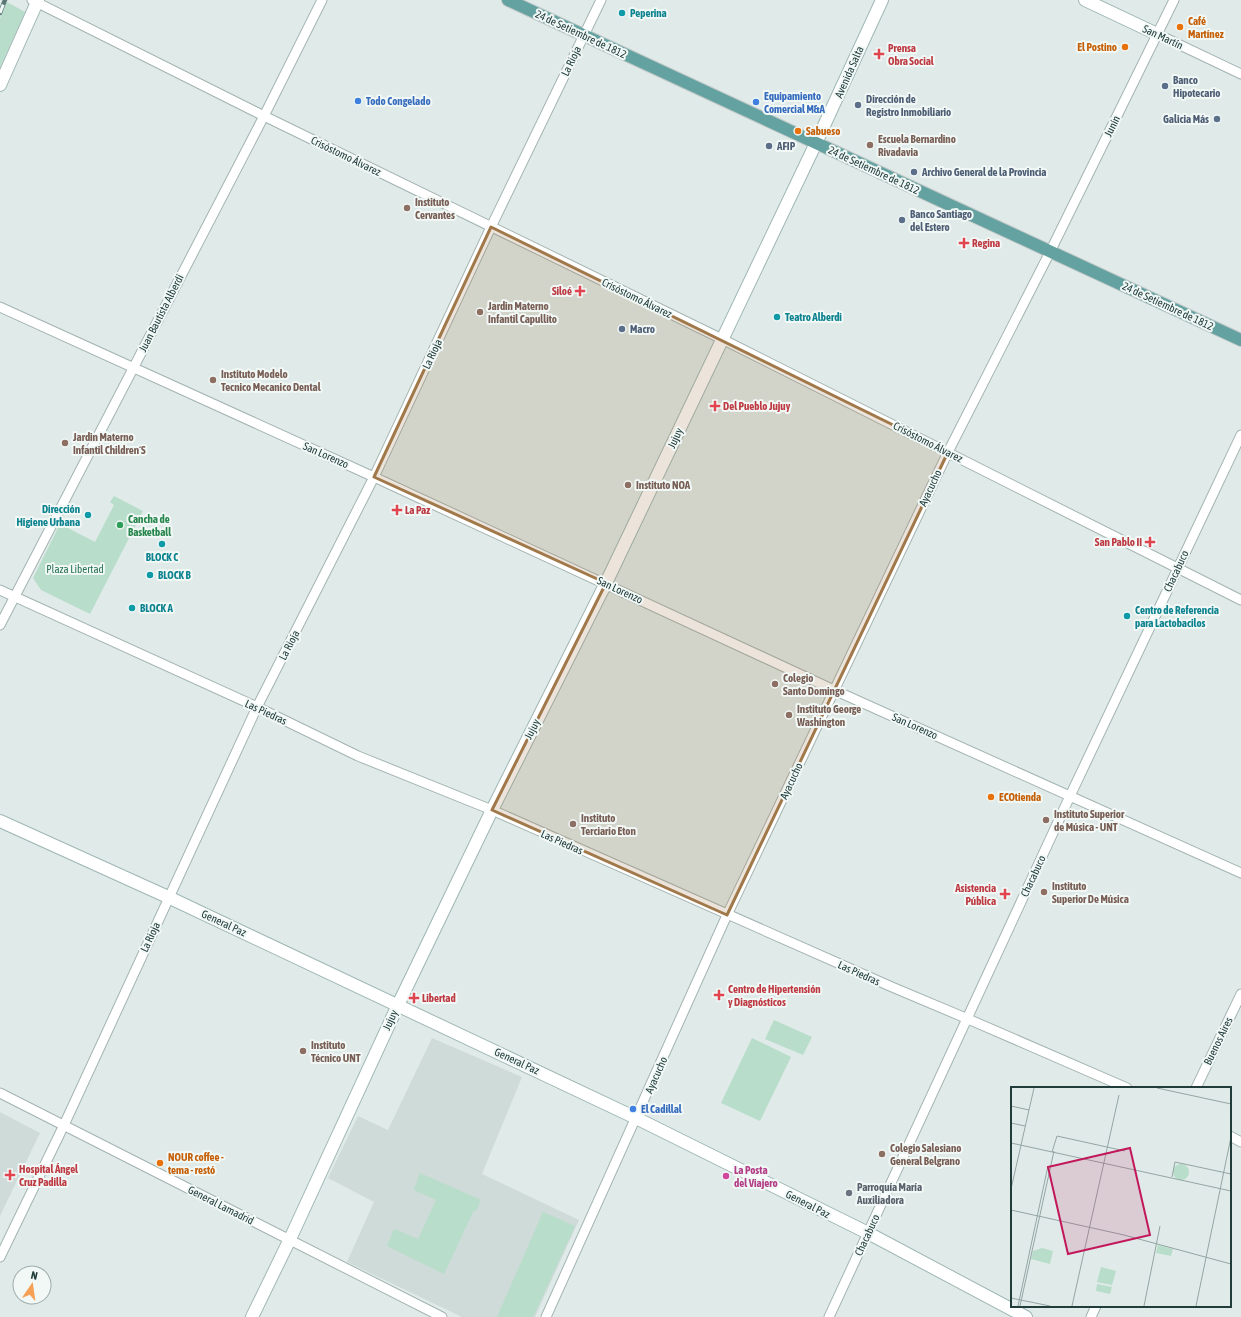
<svg xmlns="http://www.w3.org/2000/svg" width="1241" height="1317" font-family="'Asap Condensed',sans-serif">
  <style>
    .built { fill: #cedbd8 }
    .green { fill: #b8ddca }
    .lines { fill: none; stroke-linecap: round; stroke-linejoin: round }
    .street-casing { stroke: #a3b3b1; stroke-width: 11 }
    .secondary-casing { stroke: #9eb7b4; stroke-width: 14 }
    .primary-casing { stroke: #c1c8c8; stroke-width: 14 }
    .street { stroke: #fff; stroke-width: 9 }
    .secondary { stroke: #fff; stroke-width: 12 }
    .primary { stroke: #63a2a0; stroke-width: 12 }
    .rail-casing { stroke: #5b7877; stroke-width: 4.5 }
    .rail { stroke: #f1f8f6; stroke-width: 3; stroke-dasharray: 9; stroke-linecap: butt }
    .marked { fill: #a0784a; fill-opacity: 0.2; stroke: #a0784a; stroke-width: 3; stroke-linejoin: round }
    .culture-dot { fill: #0f9aa8; stroke: #f1f8f6; stroke-width: 1.5 }
    .food-dot { fill: #e8710a; stroke: #f1f8f6; stroke-width: 1.5 }
    .health-dot { fill: #e0444e; stroke: #f1f8f6; stroke-width: 1.5 }
    .service-dot { fill: #5c6f8a; stroke: #f1f8f6; stroke-width: 1.5 }
    .shop-dot { fill: #3f7fe0; stroke: #f1f8f6; stroke-width: 1.5 }
    .education-dot { fill: #8d6e63; stroke: #f1f8f6; stroke-width: 1.5 }
    .leisure-dot { fill: #2e9e5b; stroke: #f1f8f6; stroke-width: 1.5 }
    .hotel-dot { fill: #d1479c; stroke: #f1f8f6; stroke-width: 1.5 }
    .worship-dot { fill: #6b7280; stroke: #f1f8f6; stroke-width: 1.5 }
    .labels { text-anchor: middle; stroke-width: 4; stroke-linejoin: round; paint-order: stroke }
    .culture-label { font-size: 11px; font-weight: bold; fill: #0d838f; stroke: #f1f8f6; text-anchor: start }
    .food-label { font-size: 11px; font-weight: bold; fill: #c56008; stroke: #f1f8f6; text-anchor: start }
    .street-label { font-size: 11px; fill: #203c3b; stroke: #f1f8f6 }
    .health-label { font-size: 11px; font-weight: bold; fill: #be3a42; stroke: #f1f8f6; text-anchor: start }
    .service-label { font-size: 11px; font-weight: bold; fill: #4e5e75; stroke: #f1f8f6; text-anchor: start }
    .shop-label { font-size: 11px; font-weight: bold; fill: #366cbe; stroke: #f1f8f6; text-anchor: start }
    .education-label { font-size: 11px; font-weight: bold; fill: #785e54; stroke: #f1f8f6; text-anchor: start }
    .leisure-label { font-size: 11px; font-weight: bold; fill: #27864d; stroke: #f1f8f6; text-anchor: start }
    .park-label { font-size: 11px; fill: #2a7457; stroke: #f1f8f6 }
    .hotel-label { font-size: 11px; font-weight: bold; fill: #b23c85; stroke: #f1f8f6; text-anchor: start }
    .worship-label { font-size: 11px; font-weight: bold; fill: #5b616d; stroke: #f1f8f6; text-anchor: start }
    .inset-road { fill: none; stroke: #93a5a3; stroke-width: 1 }
    .view { fill: #c2185b; fill-opacity: 0.15; stroke: #c2185b; stroke-width: 2 }
    .inset-edge { fill: none; stroke: #203c3b; stroke-width: 2 }
  </style>
  <rect width="100%" height="100%" fill="#e0ebe9"/>
  <path class="built" d="M 432,1038 L 522,1077 L 482,1174 L 579,1220 L 535,1317 L 462,1317 L 347,1262 L 374,1202 L 328,1178 L 358,1116 L 388,1130 Z
    M 0,1112 L 40,1133 L 0,1216 Z"/>
  <path class="green" d="M 7,2 L 25,12 L 0,67 L 0,18 Z
    M 114,496 L 143,511 L 90,614 L 41,590 L 33,578 L 60,524 L 95,542 L 114,505 L 110,502 Z
    M 774,1020 L 812,1037 L 803,1055 L 765,1039 Z
    M 752,1038 L 791,1057 L 760,1121 L 721,1103 Z
    M 420,1173 L 481,1200 L 476,1211 L 474,1210 L 444,1274 L 387,1246 L 394,1229 L 418,1239 L 436,1200 L 414,1190 Z
    M 543,1212 L 575,1226 L 533,1317 L 497,1317 Z"/>
  <g class="lines">
    <defs>
      <path id="street" d="M 32,0 L 264,116 L 722,339 L 1241,600
        M 1157,34 L 1241,74
        M 0,307 L 374,477 L 834,690 L 1241,873
        M 0,590 L 257,707 L 358,756 L 492,810 L 892,987 L 968,1019 L 1127,1088
        M 0,625 L 264,116 L 322,0
        M 1196,1088 L 1241,994
        M 0,1093 L 442,1317
        M 1230,1136 L 1241,1142
        M 0,1257 L 64,1125 L 257,707 L 374,477 L 491,227 L 601,0
        M 546,1317 L 727,915 L 948,452 L 1050,252 L 1174,0
        M 829,1317 L 1070,796 L 1241,435
        M 1091,1317 L 1096,1306"/>
      <path id="secondary" d="M 1085,0 L 1157,34
        M 0,85 L 38,0
        M 0,821 L 168,897 L 636,1118 L 868,1233 L 1026,1317
        M 252,1317 L 290,1239 L 398,1005 L 492,810 L 606,583 L 816,143 L 882,0"/>
      <path id="primary" d="M 508,0 L 1241,340"/>
    </defs>
    <use href="#street" class="street-casing"/>
    <use href="#secondary" class="secondary-casing"/>
    <use href="#primary" class="primary-casing"/>
    <use href="#street" class="street"/>
    <use href="#secondary" class="secondary"/>
    <use href="#primary" class="primary"/>
    <defs>
      <path id="rail" d="M 0,13 L 5,0"/>
    </defs>
    <use href="#rail" class="rail-casing"/>
    <use href="#rail" class="rail"/>
  </g>
  <path class="marked" d="M 491,227 L 948,452 L 727,915 L 492,810 L 606,583 L 374,477 Z"/>
  <g class="culture-dot">
    <circle cx="622" cy="13" r="4"/>
    <circle cx="777" cy="317" r="4"/>
    <circle cx="88" cy="515" r="4"/>
    <circle cx="162" cy="544" r="4"/>
    <circle cx="150" cy="575" r="4"/>
    <circle cx="132" cy="608" r="4"/>
    <circle cx="1127" cy="616" r="4"/>
  </g>
  <g class="food-dot">
    <circle cx="1180" cy="27" r="4"/>
    <circle cx="1125" cy="47" r="4"/>
    <circle cx="798" cy="131" r="4"/>
    <circle cx="991" cy="797" r="4"/>
    <circle cx="160" cy="1163" r="4"/>
  </g>
  <g class="health-dot">
    <path d="M877 48h4v4h4v4h-4v4h-4v-4h-4v-4h4z"/>
    <path d="M962 237h4v4h4v4h-4v4h-4v-4h-4v-4h4z"/>
    <path d="M578 285h4v4h4v4h-4v4h-4v-4h-4v-4h4z"/>
    <path d="M713 400h4v4h4v4h-4v4h-4v-4h-4v-4h4z"/>
    <path d="M395 504h4v4h4v4h-4v4h-4v-4h-4v-4h4z"/>
    <path d="M1148 536h4v4h4v4h-4v4h-4v-4h-4v-4h4z"/>
    <path d="M1003 888h4v4h4v4h-4v4h-4v-4h-4v-4h4z"/>
    <path d="M717 989h4v4h4v4h-4v4h-4v-4h-4v-4h4z"/>
    <path d="M412 992h4v4h4v4h-4v4h-4v-4h-4v-4h4z"/>
    <path d="M8 1169h4v4h4v4h-4v4h-4v-4h-4v-4h4z"/>
  </g>
  <g class="service-dot">
    <circle cx="1165" cy="86" r="4"/>
    <circle cx="858" cy="105" r="4"/>
    <circle cx="1217" cy="119" r="4"/>
    <circle cx="769" cy="146" r="4"/>
    <circle cx="914" cy="172" r="4"/>
    <circle cx="902" cy="220" r="4"/>
    <circle cx="622" cy="329" r="4"/>
  </g>
  <g class="shop-dot">
    <circle cx="358" cy="101" r="4"/>
    <circle cx="756" cy="102" r="4"/>
    <circle cx="633" cy="1109" r="4"/>
  </g>
  <g class="education-dot">
    <circle cx="870" cy="145" r="4"/>
    <circle cx="407" cy="208" r="4"/>
    <circle cx="480" cy="312" r="4"/>
    <circle cx="213" cy="380" r="4"/>
    <circle cx="65" cy="443" r="4"/>
    <circle cx="628" cy="485" r="4"/>
    <circle cx="775" cy="684" r="4"/>
    <circle cx="789" cy="715" r="4"/>
    <circle cx="1046" cy="820" r="4"/>
    <circle cx="573" cy="824" r="4"/>
    <circle cx="1044" cy="892" r="4"/>
    <circle cx="303" cy="1051" r="4"/>
    <circle cx="882" cy="1154" r="4"/>
  </g>
  <circle class="leisure-dot" cx="120" cy="525" r="4"/>
  <circle class="hotel-dot" cx="726" cy="1176" r="4"/>
  <circle class="worship-dot" cx="849" cy="1193" r="4"/>
  <g class="labels">
    <g class="culture-label">
      <text x="630" y="17">Peperina</text>
      <text x="785" y="321">Teatro Alberdi</text>
      <text x="80" y="513" text-anchor="end">Dirección<tspan x="80" dy="13">Higiene Urbana</tspan></text>
      <text x="162" y="561" text-anchor="middle">BLOCK C</text>
      <text x="158" y="579">BLOCK B</text>
      <text x="140" y="612">BLOCK A</text>
      <text x="1135" y="614">Centro de Referencia<tspan x="1135" dy="13">para Lactobacilos</tspan></text>
    </g>
    <g class="food-label">
      <text x="1188" y="25">Café<tspan x="1188" dy="13">Martínez</tspan></text>
      <text x="1117" y="51" text-anchor="end">El Postino</text>
      <text x="806" y="135">Sabueso</text>
      <text x="999" y="801">ECOtienda</text>
      <text x="168" y="1161">NOUR coffee -<tspan x="168" dy="13">tema - restó</tspan></text>
    </g>
    <g class="street-label">
      <text transform="translate(581 34) rotate(25)" y="4">24 de Setiembre de 1812</text>
      <text transform="translate(1163 37) rotate(25)" y="4">San Martín</text>
      <text transform="translate(571 61) rotate(-64)" y="4">La Rioja</text>
      <text transform="translate(849 72) rotate(-66)" y="4">Avenida Salta</text>
      <text transform="translate(1112 126) rotate(-64)" y="4">Junín</text>
      <text transform="translate(346 156) rotate(26)" y="4">Crisóstomo Álvarez</text>
      <text transform="translate(874 170) rotate(25)" y="4">24 de Setiembre de 1812</text>
      <text transform="translate(637 298) rotate(26)" y="4">Crisóstomo Álvarez</text>
      <text transform="translate(1168 306) rotate(25)" y="4">24 de Setiembre de 1812</text>
      <text transform="translate(161 313) rotate(-63)" y="4">Juan Bautista Alberdi</text>
      <text transform="translate(432 354) rotate(-65)" y="4">La Rioja</text>
      <text transform="translate(675 438) rotate(-65)" y="4">Jujuy</text>
      <text transform="translate(928 442) rotate(27)" y="4">Crisóstomo Álvarez</text>
      <text transform="translate(326 455) rotate(24)" y="4">San Lorenzo</text>
      <text transform="translate(930 488) rotate(-65)" y="4">Ayacucho</text>
      <text transform="translate(1176 571) rotate(-65)" y="4">Chacabuco</text>
      <text transform="translate(620 590) rotate(25)" y="4">San Lorenzo</text>
      <text transform="translate(289 645) rotate(-63)" y="4">La Rioja</text>
      <text transform="translate(266 712) rotate(25)" y="4">Las Piedras</text>
      <text transform="translate(915 726) rotate(24)" y="4">San Lorenzo</text>
      <text transform="translate(532 729) rotate(-63)" y="4">Jujuy</text>
      <text transform="translate(791 781) rotate(-65)" y="4">Ayacucho</text>
      <text transform="translate(562 842) rotate(24)" y="4">Las Piedras</text>
      <text transform="translate(1033 876) rotate(-65)" y="4">Chacabuco</text>
      <text transform="translate(224 923) rotate(25)" y="4">General Paz</text>
      <text transform="translate(150 937) rotate(-65)" y="4">La Rioja</text>
      <text transform="translate(859 973) rotate(24)" y="4">Las Piedras</text>
      <text transform="translate(390 1020) rotate(-65)" y="4">Jujuy</text>
      <text transform="translate(1218 1041) rotate(-64)" y="4">Buenos Aires</text>
      <text transform="translate(517 1061) rotate(25)" y="4">General Paz</text>
      <text transform="translate(656 1075) rotate(-66)" y="4">Ayacucho</text>
      <text transform="translate(808 1204) rotate(27)" y="4">General Paz</text>
      <text transform="translate(221 1205) rotate(27)" y="4">General Lamadrid</text>
      <text transform="translate(867 1235) rotate(-65)" y="4">Chacabuco</text>
    </g>
    <g class="health-label">
      <text x="888" y="52">Prensa<tspan x="888" dy="13">Obra Social</tspan></text>
      <text x="972" y="247">Regina</text>
      <text x="572" y="295" text-anchor="end">Siloé</text>
      <text x="723" y="410">Del Pueblo Jujuy</text>
      <text x="405" y="514">La Paz</text>
      <text x="1142" y="546" text-anchor="end">San Pablo II</text>
      <text x="996" y="892" text-anchor="end">Asistencia<tspan x="996" dy="13">Pública</tspan></text>
      <text x="728" y="993">Centro de Hipertensión<tspan x="728" dy="13">y Diagnósticos</tspan></text>
      <text x="422" y="1002">Libertad</text>
      <text x="19" y="1173">Hospital Ángel<tspan x="19" dy="13">Cruz Padilla</tspan></text>
    </g>
    <g class="service-label">
      <text x="1173" y="84">Banco<tspan x="1173" dy="13">Hipotecario</tspan></text>
      <text x="866" y="103">Dirección de<tspan x="866" dy="13">Registro Inmobiliario</tspan></text>
      <text x="1209" y="123" text-anchor="end">Galicia Más</text>
      <text x="777" y="150">AFIP</text>
      <text x="922" y="176">Archivo General de la Provincia</text>
      <text x="910" y="218">Banco Santiago<tspan x="910" dy="13">del Estero</tspan></text>
      <text x="630" y="333">Macro</text>
    </g>
    <g class="shop-label">
      <text x="764" y="100">Equipamiento<tspan x="764" dy="13">Comercial M&amp;A</tspan></text>
      <text x="366" y="105">Todo Congelado</text>
      <text x="641" y="1113">El Cadillal</text>
    </g>
    <g class="education-label">
      <text x="878" y="143">Escuela Bernardino<tspan x="878" dy="13">Rivadavia</tspan></text>
      <text x="415" y="206">Instituto<tspan x="415" dy="13">Cervantes</tspan></text>
      <text x="488" y="310">Jardin Materno<tspan x="488" dy="13">Infantil Capullito</tspan></text>
      <text x="221" y="378">Instituto Modelo<tspan x="221" dy="13">Tecnico Mecanico Dental</tspan></text>
      <text x="73" y="441">Jardin Materno<tspan x="73" dy="13">Infantil Children´S</tspan></text>
      <text x="636" y="489">Instituto NOA</text>
      <text x="783" y="682">Colegio<tspan x="783" dy="13">Santo Domingo</tspan></text>
      <text x="797" y="713">Instituto George<tspan x="797" dy="13">Washington</tspan></text>
      <text x="1054" y="818">Instituto Superior<tspan x="1054" dy="13">de Música - UNT</tspan></text>
      <text x="581" y="822">Instituto<tspan x="581" dy="13">Terciario Eton</tspan></text>
      <text x="1052" y="890">Instituto<tspan x="1052" dy="13">Superior De Música</tspan></text>
      <text x="311" y="1049">Instituto<tspan x="311" dy="13">Técnico UNT</tspan></text>
      <text x="890" y="1152">Colegio Salesiano<tspan x="890" dy="13">General Belgrano</tspan></text>
    </g>
    <g class="leisure-label">
      <text x="128" y="523">Cancha de<tspan x="128" dy="13">Basketball</tspan></text>
    </g>
    <g class="park-label">
      <text x="75" y="573">Plaza Libertad</text>
    </g>
    <g class="hotel-label">
      <text x="734" y="1174">La Posta<tspan x="734" dy="13">del Viajero</tspan></text>
    </g>
    <g class="worship-label">
      <text x="857" y="1191">Parroquía María<tspan x="857" dy="13">Auxiliadora</tspan></text>
    </g>
  </g>
  <g transform="translate(1011 1087)">
    <rect width="220" height="220" fill="#e0ebe9"/>
    <path d="M162 85a8 8 0 1 1 16 0a8 8 0 1 1-16 0ZM 147,158 L 162,162 L 160,169 L 145,166 ZM 31,161 L 42,164 L 39,177 L 20,172 L 22,164 ZM 90,180 L 105,184 L 101,198 L 86,195 ZM 86,197 L 101,200 L 99,207 L 85,204 Z" fill="#b8ddca"/>
    <path class="inset-road" d="M 146,1 L 220,17M 0,19 L 18,23M 0,36 L 14,39M 0,56 L 220,104M 41,65 L 46,49 L 114,64M 164,75 L 220,87M 161,90 L 164,75M 0,102 L 23,1M 0,123 L 113,148 L 220,177M 0,211 L 39,219M 7,219 L 37,79M 9,219 L 43,64M 61,219 L 108,8M 133,219 L 149,139M 185,219 L 220,50"/>
    <path class="view" d="M 119,61 L 139,148 L 57,167 L 37,80 Z"/>
    <rect width="220" height="220" class="inset-edge"/>
  </g>
  <g transform="translate(32 1285) rotate(13)"><circle r="19" fill="#f1f8f6" stroke="#9dadab"/>
  <path d="M0-3L7 15L0 10L-7 15Z" fill="#f5a054"/>
  <text y="-6" font-size="11" font-weight="bold" text-anchor="middle" fill="#203c3b">N</text>
  </g>
</svg>
